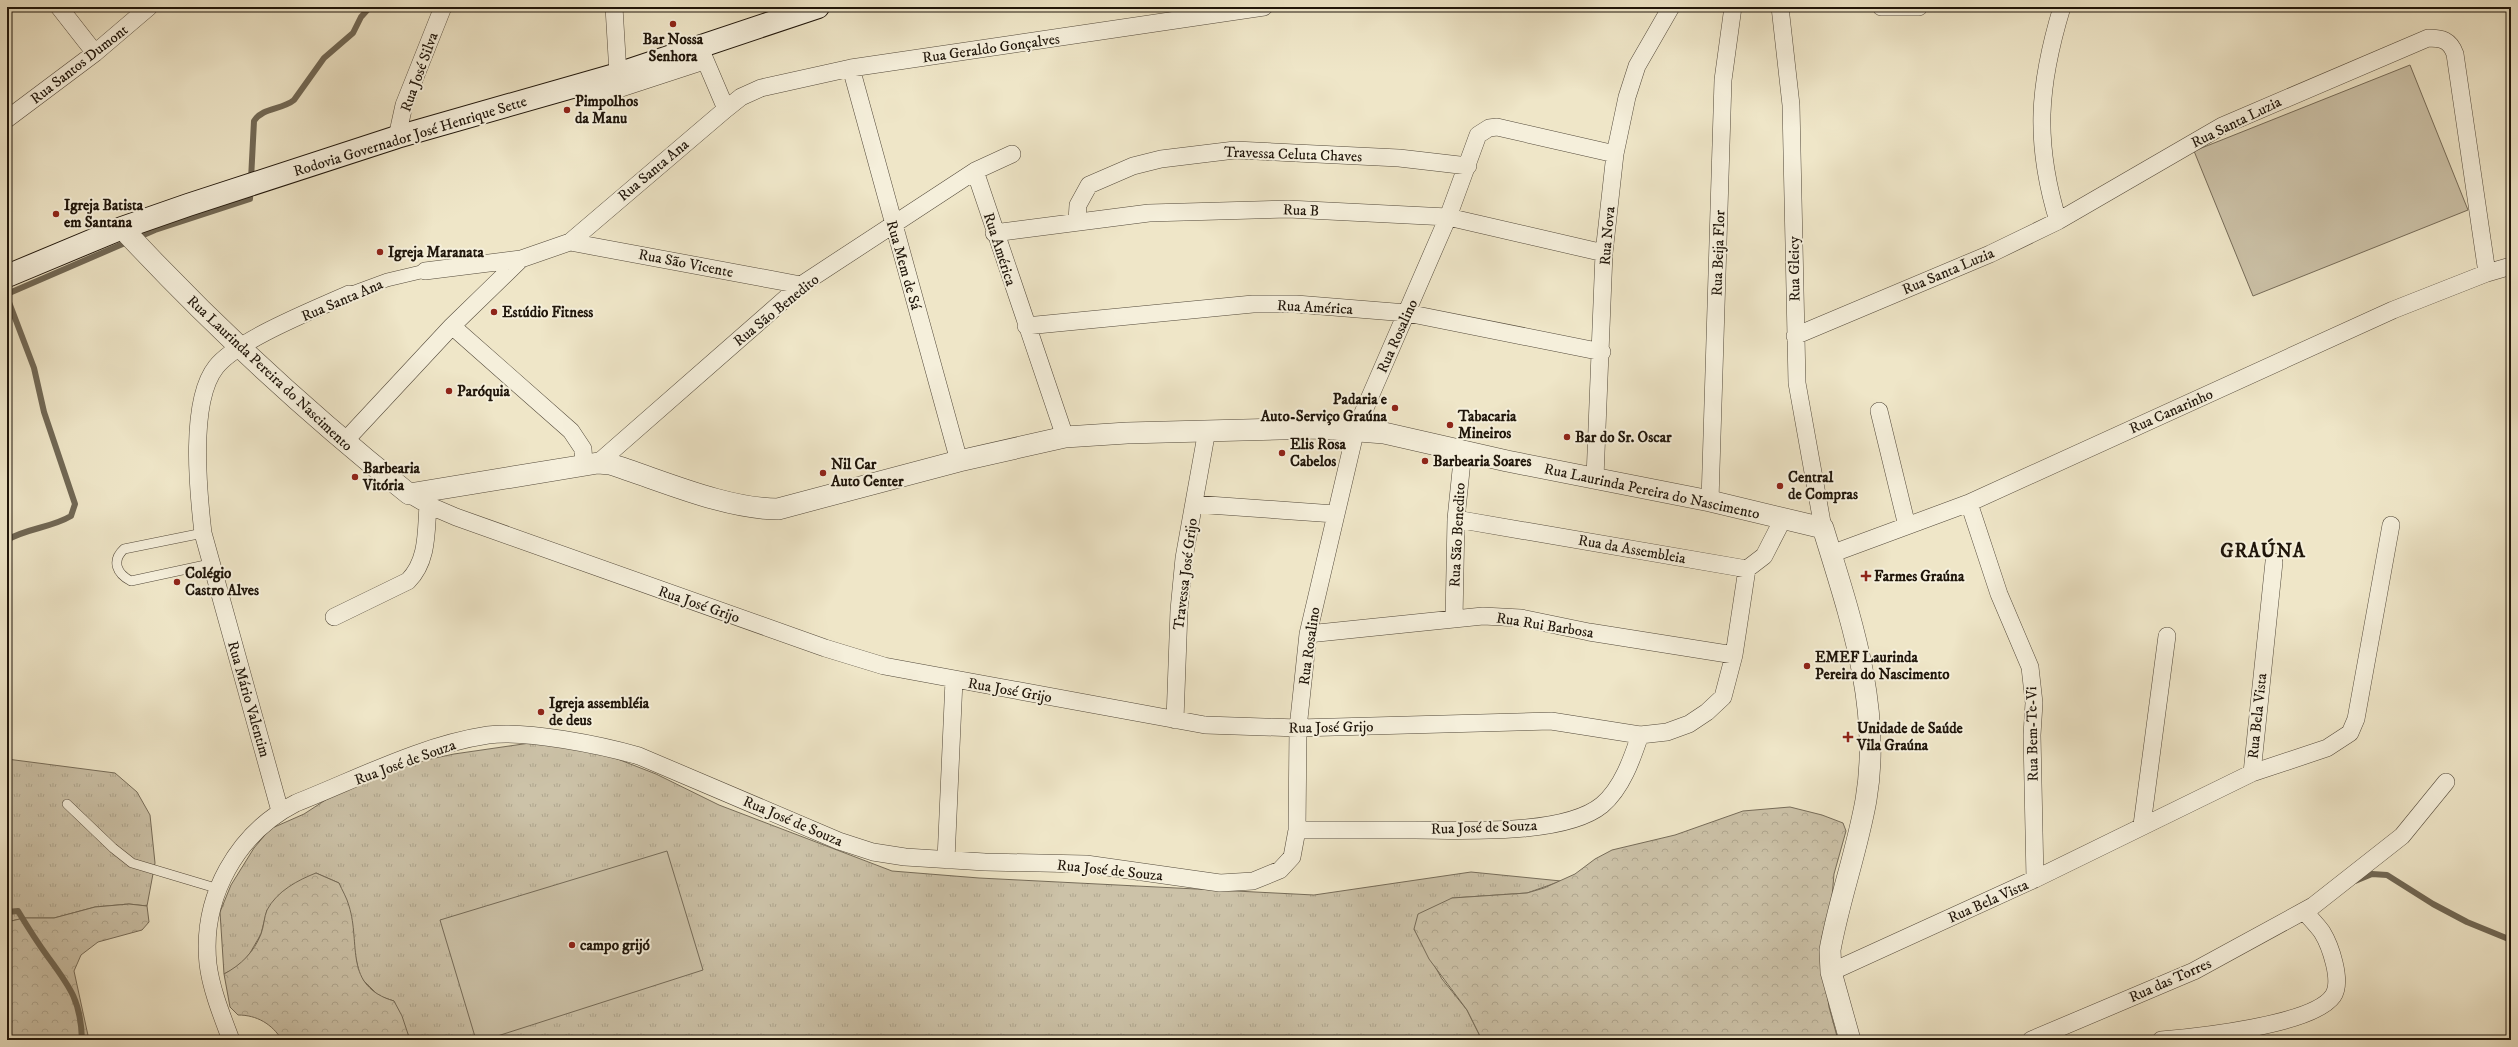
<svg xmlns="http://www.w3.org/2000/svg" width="2518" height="1047" font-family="'IM FELL DW Pica',serif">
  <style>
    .grass { fill: url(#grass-tufts); stroke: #766c59 }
    .forest { fill: url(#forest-crowns); stroke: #766c59 }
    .pitch { fill: #ccc2a8; stroke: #766c59 }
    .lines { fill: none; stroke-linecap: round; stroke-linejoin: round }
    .stream { stroke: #716855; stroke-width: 6 }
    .service-casing { stroke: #53493a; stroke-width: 10 }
    .pedestrian-casing { stroke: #53493a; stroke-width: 14 }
    .minor-casing { stroke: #53493a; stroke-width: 18 }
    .tertiary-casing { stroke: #53493a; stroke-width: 22 }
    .secondary-casing { stroke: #1f150a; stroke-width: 24 }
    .service { stroke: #f5efdb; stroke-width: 9 }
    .pedestrian { stroke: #f5efdb; stroke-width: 13 }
    .minor { stroke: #f5efdb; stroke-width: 17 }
    .tertiary { stroke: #f5efdb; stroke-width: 21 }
    .secondary { stroke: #f5efdb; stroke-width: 22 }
    .poi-dot { fill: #8f2418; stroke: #f5efdb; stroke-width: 1.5 }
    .labels { text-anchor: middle; stroke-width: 4; stroke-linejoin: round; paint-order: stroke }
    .poi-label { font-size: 15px; font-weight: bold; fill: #1f150a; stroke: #f5efdb; text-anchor: start }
    .street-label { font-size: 15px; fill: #1f150a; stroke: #f5efdb }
    .district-label { font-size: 19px; font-weight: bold; letter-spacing: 1px; fill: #1f150a; stroke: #f5efdb }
  </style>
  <defs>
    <pattern id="grass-tufts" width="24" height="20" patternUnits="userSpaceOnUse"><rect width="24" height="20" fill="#ccc2a8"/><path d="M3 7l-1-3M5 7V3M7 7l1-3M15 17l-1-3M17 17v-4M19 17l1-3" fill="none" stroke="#afa68f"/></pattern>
    <pattern id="forest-crowns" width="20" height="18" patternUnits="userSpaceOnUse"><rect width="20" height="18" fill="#ccc2a8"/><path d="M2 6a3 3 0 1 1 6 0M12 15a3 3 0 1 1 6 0" fill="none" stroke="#afa68f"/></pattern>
  </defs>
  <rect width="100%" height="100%" fill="#efe6c8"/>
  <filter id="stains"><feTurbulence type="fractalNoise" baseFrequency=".005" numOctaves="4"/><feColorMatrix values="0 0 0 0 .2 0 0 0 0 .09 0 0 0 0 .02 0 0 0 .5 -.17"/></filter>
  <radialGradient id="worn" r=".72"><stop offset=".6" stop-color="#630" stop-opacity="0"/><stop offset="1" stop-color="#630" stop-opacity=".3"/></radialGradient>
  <path class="grass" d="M 537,742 L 597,751 L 656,774 L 719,805 L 892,871 L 979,878 L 1314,895 L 1471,872 L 1561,881 L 1527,893 L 1452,898 L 1414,929 L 1442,979 L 1467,1010 L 1482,1040 L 410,1040 L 394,1001 L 379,996 L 360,977 L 354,950 L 353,929 L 339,883 L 316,873 L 267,910 L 261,934 L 250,953 L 241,965 L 224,974 L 220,912 L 231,885 L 254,848 L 270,829 L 304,814 L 344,788 L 412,763 L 454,754 Z
    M 7,759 L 115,773 L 137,792 L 150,815 L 155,863 L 147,906 L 129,904 L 95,907 L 54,918 L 24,918 L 7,922 Z"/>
  <path class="forest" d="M 1790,807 L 1822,815 L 1843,823 L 1846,831 L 1834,874 L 1832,897 L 1822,937 L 1823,964 L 1829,1007 L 1838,1040 L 1482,1040 L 1467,1010 L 1429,959 L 1414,929 L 1418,914 L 1452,898 L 1527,893 L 1544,888 L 1575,874 L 1595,859 L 1612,850 L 1675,835 L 1743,811 Z
    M 316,873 L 339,883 C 342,890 347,898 349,906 C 361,944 343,986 394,1001 L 402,1016 L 410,1040 L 282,1040 C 272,1024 257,1015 238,1015 L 230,1007 L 224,974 C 241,965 254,952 261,934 C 264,926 264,917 267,910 C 277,891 298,880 316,873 Z
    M 129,904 L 147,906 L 149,922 L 142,930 L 98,942 L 81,955 L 74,971 L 89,1040 L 7,1040 L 7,922 L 24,918 L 54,918 L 95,907 Z"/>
  <path class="pitch" d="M 2410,65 L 2468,210 L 2253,296 L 2194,151 Z
    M 667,851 L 703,970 L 485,1040 L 476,1040 L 440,920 Z"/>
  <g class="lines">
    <path class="stream" d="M 7,294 L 155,230 L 250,199 L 254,121 C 263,107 282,110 294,100 L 324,58 L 353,33 L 361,17 L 370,7
      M 7,297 L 34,368 L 44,412 L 75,504 L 71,516 C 51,528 27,528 7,540
      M 2355,881 L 2372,874 L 2387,875 L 2433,904 L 2467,922 L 2511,940
      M 7,912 L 18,911 C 27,926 37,942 48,957 C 70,987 81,1001 82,1040"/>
    <defs>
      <path id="service" d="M 203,533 L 124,549 C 111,561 117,574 131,581 L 210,564
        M 67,804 L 113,848 L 132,863 L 219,889"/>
      <path id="pedestrian" d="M 349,294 L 387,280 L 425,271"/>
      <path id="minor" d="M 59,7 L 95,53
        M 614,7 L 618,74
        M 1780,7 L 1791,105 L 1797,383 L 1823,528
        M 1881,7 L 1919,7
        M 700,48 L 726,109
        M 851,68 L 959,461
        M 594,97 L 698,63
        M 7,119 L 95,53 L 149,7
        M 397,137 L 404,105 L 443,7
        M 975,171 L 1065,437
        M 1077,221 L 1078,205 L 1089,185 L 1133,166 L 1161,159 L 1235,150 L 1399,158 L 1468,166
        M 2058,221 C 2034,142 2038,86 2062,7
        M 994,233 L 1149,213 L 1288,209 L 1448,217 L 1604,253
        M 570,242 L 801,285
        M 425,271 L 521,259 L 570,242 L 726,109 L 741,97 L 761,88 L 851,68 L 1264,7
        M 452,326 L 571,431 L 583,449 L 584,464
        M 1026,326 L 1253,304 L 1296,304 L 1407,313 L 1602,352
        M 1795,336 L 1990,254 L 2058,221 L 2222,126 L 2428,38 C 2442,38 2450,40 2455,54 L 2487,273
        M 1879,411 L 1907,526
        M 344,442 L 452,326 L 521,259
        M 598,463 L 801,285 L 975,171 L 1012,154
        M 1595,478 L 1604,253 L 1615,154 L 1627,97 L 1637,66 L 1671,7
        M 409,494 L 428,505 L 456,517 L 825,648 L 884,666 L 1205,725 L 1298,728 L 1551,721 L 1640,735 L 1667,732 L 1689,724 L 1707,712 L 1723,697 L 1734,655 L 1747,569
        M 1710,501 L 1723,80 L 1733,7
        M 1969,503 L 1999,594 L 2030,667 L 2034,703 L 2032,735 L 2035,879
        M 1194,504 L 1335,514
        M 1456,519 L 1747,569 L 1764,556 L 1783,519
        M 1831,554 L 1969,503 L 2393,310 L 2487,273 L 2511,266
        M 334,617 L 408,581 C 428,561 426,532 428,505
        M 1454,619 L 1456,519 L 1463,451
        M 1308,634 L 1483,616 L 1521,618 L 1589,632 L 1734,655
        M 1175,720 L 1179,610 L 1184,558 L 1207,430
        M 2252,773 L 2327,748 L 2350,733 L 2356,719 L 2391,525
        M 280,811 L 203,533 C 198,490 189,401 216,367 C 237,340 316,309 349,294
        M 2142,825 L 2167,636
        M 1297,830 C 1336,830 1376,830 1415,830 C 1463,830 1564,836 1602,805 C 1622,788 1632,759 1640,735
        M 946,860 L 954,680
        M 1831,972 L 2035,879 L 2252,773 L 2274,562
        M 231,1040 C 222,1016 211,989 208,964 C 201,897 237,833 296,803 C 359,778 422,745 488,735 C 526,730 601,745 639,756 L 839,841 L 873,852 L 905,857 L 985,862 L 1086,864 L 1220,883 L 1253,881 L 1280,870 L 1292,857 L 1297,830 L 1298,728 L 1308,634 L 1356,429 L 1448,217 L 1478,135 L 1489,128 L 1497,127 L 1615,154
        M 2031,1040 L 2194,971 L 2313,906 L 2402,836 L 2446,782
        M 2161,1040 C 2196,1037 2313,1025 2333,996 C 2343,981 2330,945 2322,932 C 2317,925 2310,918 2304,911"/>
      <path id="tertiary" d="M 122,228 C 211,324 306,412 409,494 L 598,463 L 610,464 C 661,480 725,509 778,509 L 959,461 L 1065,437 L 1127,433 L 1320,428 L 1384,433 L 1507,461 L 1710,501 L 1823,528 C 1850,616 1882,707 1866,800 C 1857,851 1839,900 1830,950 L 1831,972 L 1850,1040"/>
      <path id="secondary" d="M 7,276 L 122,228 L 188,205 L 397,137 L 618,74 L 818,7"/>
    </defs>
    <use href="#service" class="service-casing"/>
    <use href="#pedestrian" class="pedestrian-casing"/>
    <use href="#minor" class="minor-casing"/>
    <use href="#tertiary" class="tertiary-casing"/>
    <use href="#secondary" class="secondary-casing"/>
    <use href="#service" class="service"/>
    <use href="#pedestrian" class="pedestrian"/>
    <use href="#minor" class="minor"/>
    <use href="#tertiary" class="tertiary"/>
    <use href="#secondary" class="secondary"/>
  </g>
  <g class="poi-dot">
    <circle cx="673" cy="24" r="4"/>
    <circle cx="567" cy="110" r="4"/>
    <circle cx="56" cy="214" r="4"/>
    <circle cx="380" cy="252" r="4"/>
    <circle cx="494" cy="312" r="4"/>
    <circle cx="449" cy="391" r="4"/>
    <circle cx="1395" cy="408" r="4"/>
    <circle cx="1450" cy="425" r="4"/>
    <circle cx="1567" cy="437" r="4"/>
    <circle cx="1282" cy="453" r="4"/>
    <circle cx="1425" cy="461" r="4"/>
    <circle cx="823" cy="473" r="4"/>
    <circle cx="355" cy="477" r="4"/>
    <circle cx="1780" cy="486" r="4"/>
    <path d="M1864 570h4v4h4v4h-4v4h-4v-4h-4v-4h4z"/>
    <circle cx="177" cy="582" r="4"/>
    <circle cx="1807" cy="666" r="4"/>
    <circle cx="541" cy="712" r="4"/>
    <path d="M1846 731h4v4h4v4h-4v4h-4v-4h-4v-4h4z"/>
    <circle cx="572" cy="945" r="4"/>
  </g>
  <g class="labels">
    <g class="poi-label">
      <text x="673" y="44" text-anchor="middle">Bar Nossa<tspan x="673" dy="17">Senhora</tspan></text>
      <text x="575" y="106">Pimpolhos<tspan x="575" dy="17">da Manu</tspan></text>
      <text x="64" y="210">Igreja Batista<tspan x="64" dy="17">em Santana</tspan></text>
      <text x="388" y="257">Igreja Maranata</text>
      <text x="502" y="317">Estúdio Fitness</text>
      <text x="457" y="396">Paróquia</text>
      <text x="1387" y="404" text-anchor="end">Padaria e<tspan x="1387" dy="17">Auto-Serviço Graúna</tspan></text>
      <text x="1458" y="421">Tabacaria<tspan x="1458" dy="17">Mineiros</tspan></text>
      <text x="1575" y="442">Bar do Sr. Oscar</text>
      <text x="1290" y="449">Elis Rosa<tspan x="1290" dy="17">Cabelos</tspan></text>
      <text x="1433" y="466">Barbearia Soares</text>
      <text x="831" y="469">Nil Car<tspan x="831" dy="17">Auto Center</tspan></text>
      <text x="363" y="473">Barbearia<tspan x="363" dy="17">Vitória</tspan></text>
      <text x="1788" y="482">Central<tspan x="1788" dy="17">de Compras</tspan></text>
      <text x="185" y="578">Colégio<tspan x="185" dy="17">Castro Alves</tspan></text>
      <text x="1874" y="581">Farmes Graúna</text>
      <text x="1815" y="662">EMEF Laurinda<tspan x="1815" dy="17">Pereira do Nascimento</tspan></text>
      <text x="549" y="708">Igreja assembléia<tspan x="549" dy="17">de deus</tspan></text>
      <text x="1857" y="733">Unidade de Saúde<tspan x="1857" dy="17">Vila Graúna</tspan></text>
      <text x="580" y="950">campo grijó</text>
    </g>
    <g class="street-label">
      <text transform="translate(991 48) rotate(-8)" y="5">Rua Geraldo Gonçalves</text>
      <text transform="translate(79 64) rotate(-38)" y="5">Rua Santos Dumont</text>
      <text transform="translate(419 72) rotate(-70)" y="5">Rua José Silva</text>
      <text transform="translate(2236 122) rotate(-26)" y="5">Rua Santa Luzia</text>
      <text transform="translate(410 136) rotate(-17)" y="5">Rodovia Governador José Henrique Sette</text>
      <text transform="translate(1293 154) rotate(2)" y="5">Travessa Celuta Chaves</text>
      <text transform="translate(653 170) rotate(-40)" y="5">Rua Santa Ana</text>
      <text transform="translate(1301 210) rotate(2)" y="5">Rua B</text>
      <text transform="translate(1607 236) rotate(-85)" y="5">Rua Nova</text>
      <text transform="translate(1000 249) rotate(72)" y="5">Rua América</text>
      <text transform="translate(1718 253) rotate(-88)" y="5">Rua Beija Flor</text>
      <text transform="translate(686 263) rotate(11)" y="5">Rua São Vicente</text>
      <text transform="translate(904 265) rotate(74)" y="5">Rua Mem de Sá</text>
      <text transform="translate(1794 269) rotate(-91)" y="5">Rua Gleicy</text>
      <text transform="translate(1948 271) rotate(-23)" y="5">Rua Santa Luzia</text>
      <text transform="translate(342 300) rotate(-23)" y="5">Rua Santa Ana</text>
      <text transform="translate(1315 307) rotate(3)" y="5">Rua América</text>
      <text transform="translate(776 310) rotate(-39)" y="5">Rua São Benedito</text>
      <text transform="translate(1397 336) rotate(-66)" y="5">Rua Rosalino</text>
      <text transform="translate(270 373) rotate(43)" y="5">Rua Laurinda Pereira do Nascimento</text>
      <text transform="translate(2171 411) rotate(-24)" y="5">Rua Canarinho</text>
      <text transform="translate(1652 491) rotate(12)" y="5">Rua Laurinda Pereira do Nascimento</text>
      <text transform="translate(1457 535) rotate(-87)" y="5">Rua São Benedito</text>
      <text transform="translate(1632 549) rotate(10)" y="5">Rua da Assembleia</text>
      <text transform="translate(1185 574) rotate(-83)" y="5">Travessa José Grijo</text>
      <text transform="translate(699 604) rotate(19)" y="5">Rua José Grijo</text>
      <text transform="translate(1545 625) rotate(9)" y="5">Rua Rui Barbosa</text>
      <text transform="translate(1309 646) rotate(-82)" y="5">Rua Rosalino</text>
      <text transform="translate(1010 690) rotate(10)" y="5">Rua José Grijo</text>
      <text transform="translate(249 699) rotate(74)" y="5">Rua Mário Valentim</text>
      <text transform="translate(2257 716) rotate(-84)" y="5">Rua Bela Vista</text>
      <text transform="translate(1331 727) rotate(-1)" y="5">Rua José Grijo</text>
      <text transform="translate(2032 734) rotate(-91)" y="5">Rua Bem-Te-Vi</text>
      <text transform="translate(405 762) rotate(-20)" y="5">Rua José de Souza</text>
      <text transform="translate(793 821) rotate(23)" y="5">Rua José de Souza</text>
      <text transform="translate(1484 827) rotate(-2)" y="5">Rua José de Souza</text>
      <text transform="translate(1110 870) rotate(6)" y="5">Rua José de Souza</text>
      <text transform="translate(1988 901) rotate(-24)" y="5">Rua Bela Vista</text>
      <text transform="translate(2170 980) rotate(-24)" y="5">Rua das Torres</text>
    </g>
    <g class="district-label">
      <text x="2263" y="557">GRAÚNA</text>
    </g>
  </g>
  <rect width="2518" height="1047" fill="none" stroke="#efe6c8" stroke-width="24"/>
  <rect x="8" y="8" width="2502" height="1031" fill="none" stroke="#1f150a" stroke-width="2"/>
  <rect x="12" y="12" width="2494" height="1023" fill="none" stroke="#1f150a"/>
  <rect width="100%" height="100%" filter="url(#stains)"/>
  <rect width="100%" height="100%" fill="url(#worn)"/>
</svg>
